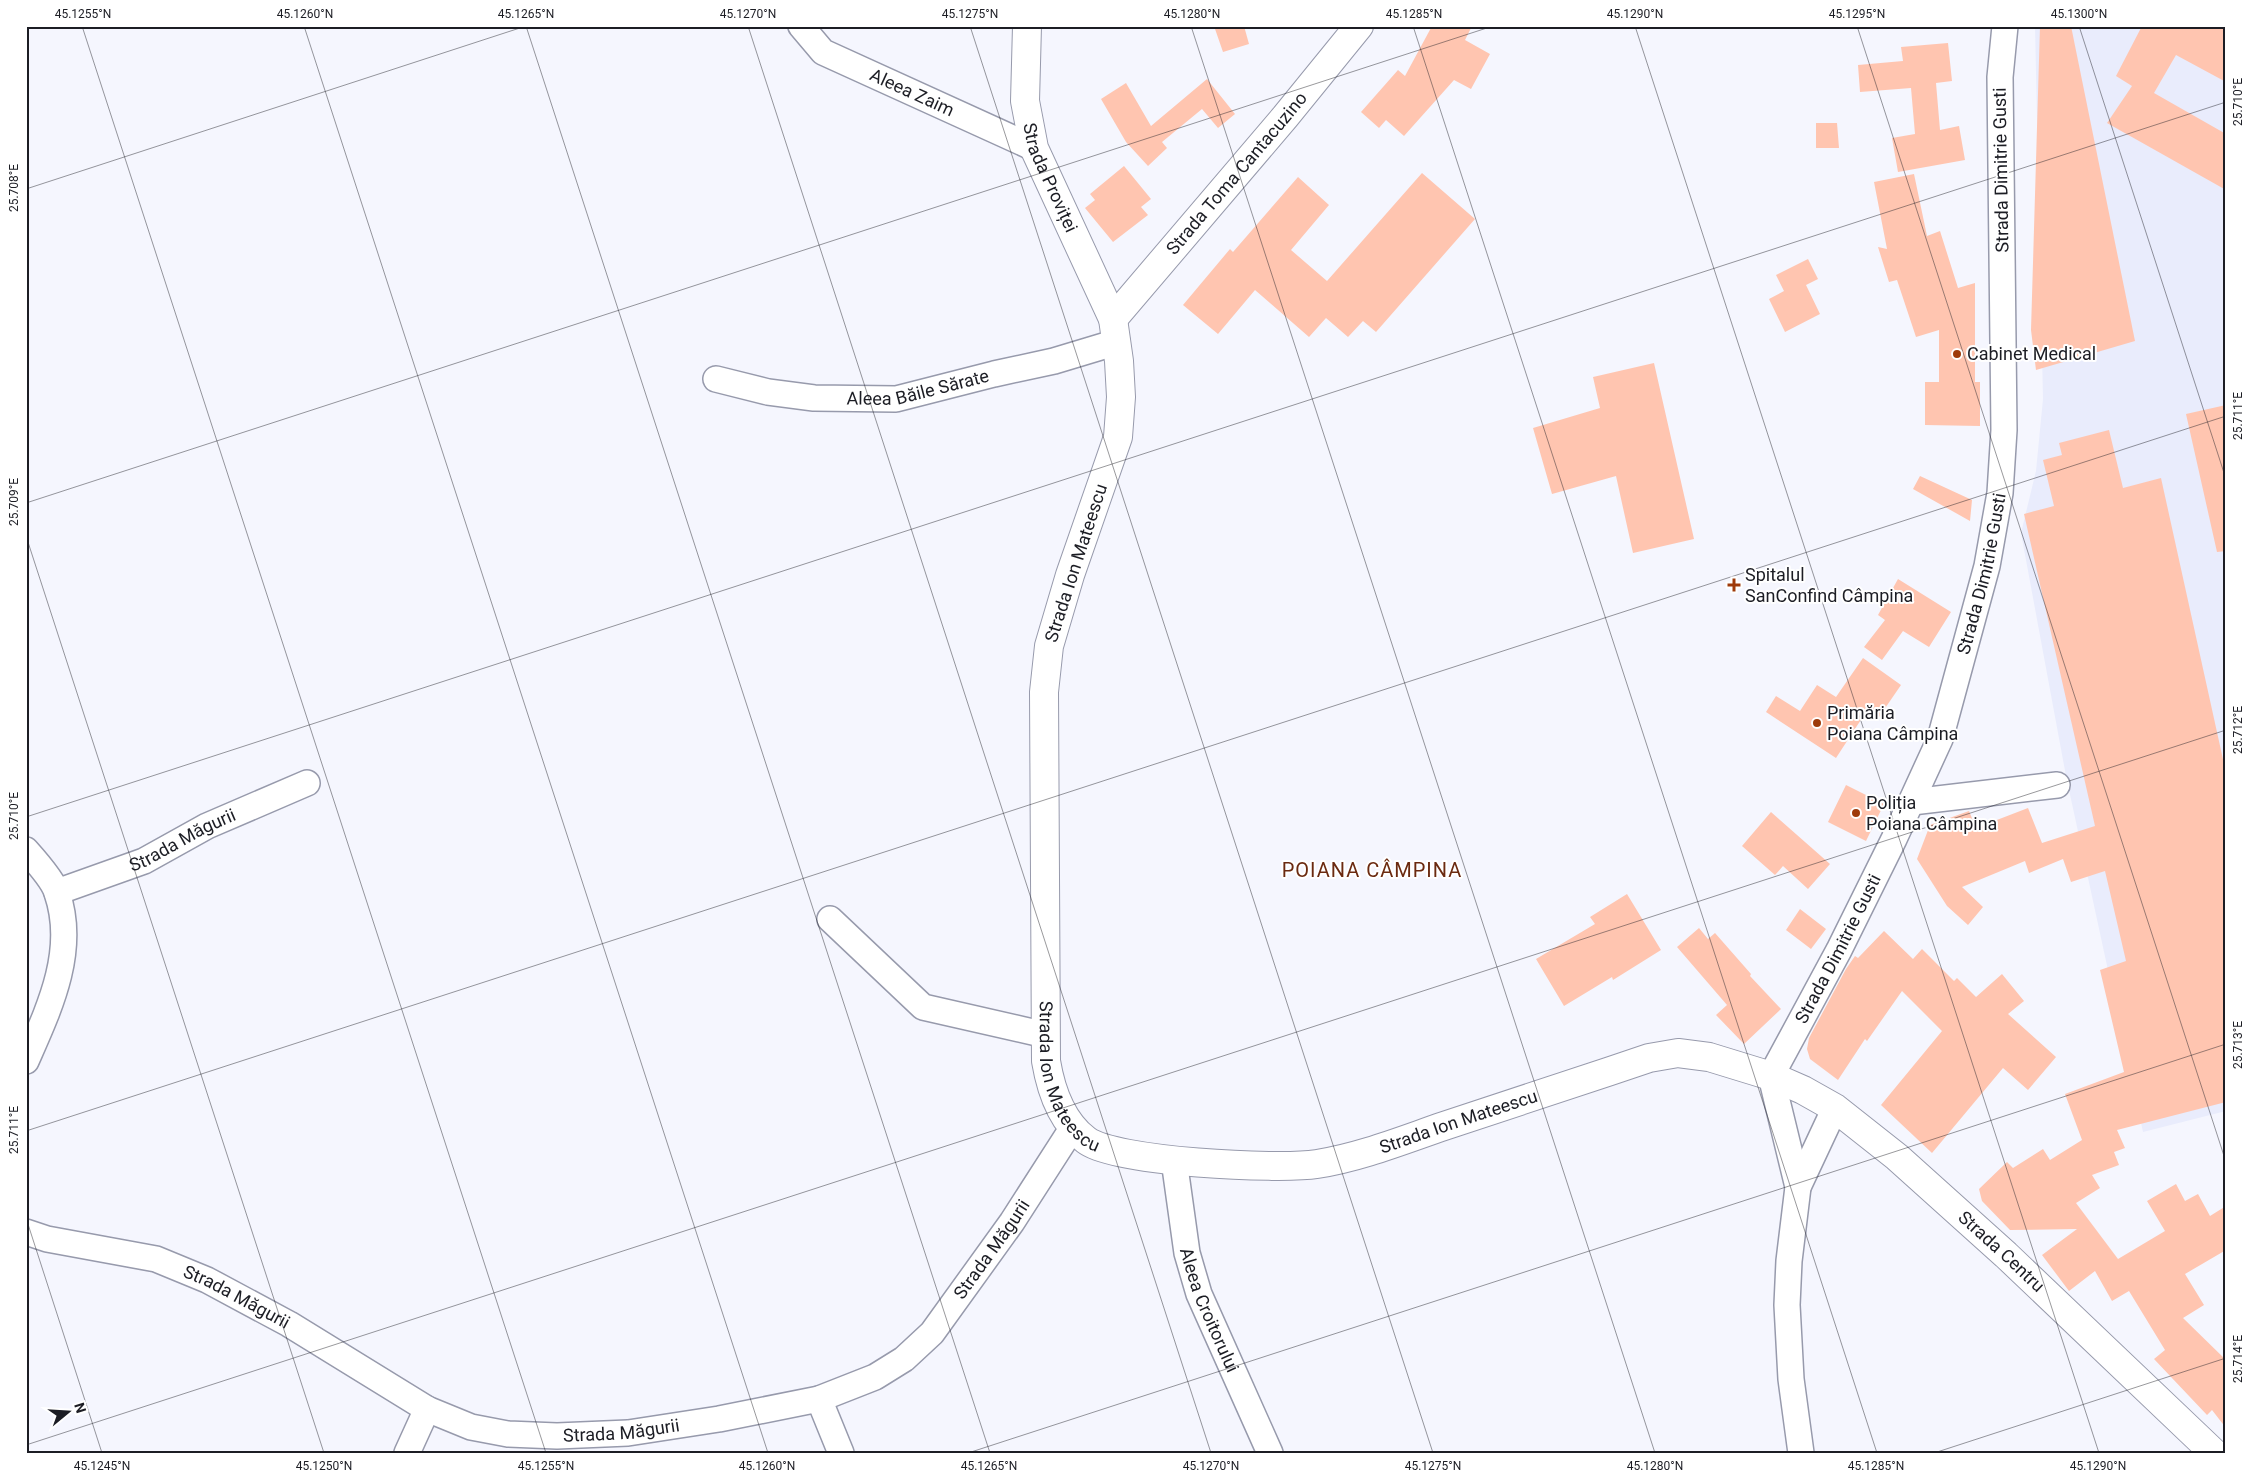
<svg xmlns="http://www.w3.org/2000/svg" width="2252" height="1479" font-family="Roboto,sans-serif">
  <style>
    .built { fill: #e9ecfc }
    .building { fill: #ffc5b0 }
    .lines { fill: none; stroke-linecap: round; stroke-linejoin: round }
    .minor-casing { stroke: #979aac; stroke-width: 28 }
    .tertiary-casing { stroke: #979aac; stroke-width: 30 }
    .secondary-casing { stroke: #979aac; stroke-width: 30 }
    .minor { stroke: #fff; stroke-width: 25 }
    .tertiary { stroke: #fff; stroke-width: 28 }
    .secondary { stroke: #fff; stroke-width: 28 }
    .ticks { fill: none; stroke: #1c1d24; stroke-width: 1; stroke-opacity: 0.45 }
    .poi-dot { fill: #9e3a0a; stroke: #fff; stroke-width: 2 }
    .labels { text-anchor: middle; stroke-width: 4; stroke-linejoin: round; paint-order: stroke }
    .street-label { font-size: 18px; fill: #1c1d24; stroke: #fff }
    .poi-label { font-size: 18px; fill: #1c1d24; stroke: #fff; text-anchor: start }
    .quarter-label { font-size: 20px; letter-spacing: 1px; fill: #6b2a10; stroke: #fff }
    .neatline { fill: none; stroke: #1c1d24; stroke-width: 2 }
    .ticks-label { font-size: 12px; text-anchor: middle; fill: #1c1d24 }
  </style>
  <rect width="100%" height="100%" fill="#f5f6fe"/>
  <path class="built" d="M 2035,26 L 2226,26 L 2226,1111 L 2143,1132 L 2066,776 L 2021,533 L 2036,471 L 2043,399 Z"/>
  <path class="building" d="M 1214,26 L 1244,26 L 1249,44 L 1223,52 Z
    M 1432,26 L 1472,26 L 1465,40 L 1490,54 L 1471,89 L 1454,80 L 1404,136 L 1386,120 L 1379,128 L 1361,112 L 1398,70 L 1405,76 Z
    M 2040,26 L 2071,26 L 2135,341 L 2036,370 L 2031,330 Z
    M 2142,26 L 2226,26 L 2226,82 L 2176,55 L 2154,93 L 2226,134 L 2226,190 L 2107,123 L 2132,86 L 2116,76 Z
    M 1948,43 L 1952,81 L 1936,83 L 1940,130 L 1959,126 L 1965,160 L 1898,172 L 1892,138 L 1915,134 L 1911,88 L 1860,92 L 1858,65 L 1903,61 L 1901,47 Z
    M 1207,79 L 1235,114 L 1218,128 L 1202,109 L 1162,142 L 1167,148 L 1148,166 L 1126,142 L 1101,99 L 1126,83 L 1151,126 Z
    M 1816,123 L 1837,123 L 1839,148 L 1816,148 Z
    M 1124,166 L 1151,199 L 1141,207 L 1148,215 L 1113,242 L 1085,208 L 1095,200 L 1090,194 Z
    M 1422,173 L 1475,219 L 1376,332 L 1363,321 L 1348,337 L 1326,318 L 1309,337 L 1255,290 L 1218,334 L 1183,305 L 1230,249 L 1233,252 L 1298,177 L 1329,205 L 1291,250 L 1327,281 Z
    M 1914,174 L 1927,236 L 1940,231 L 1958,288 L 1975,283 L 1975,382 L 1980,382 L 1980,426 L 1925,425 L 1925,382 L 1939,382 L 1939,330 L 1916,337 L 1897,280 L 1889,282 L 1878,247 L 1887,249 L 1874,182 Z
    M 1808,259 L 1818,279 L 1806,285 L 1820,314 L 1785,332 L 1769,299 L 1784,291 L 1776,275 Z
    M 1654,363 L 1694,539 L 1633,553 L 1616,476 L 1552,494 L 1533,428 L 1600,408 L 1593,377 Z
    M 2226,405 L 2226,551 L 2217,552 L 2186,414 Z
    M 2109,430 L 2123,488 L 2161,478 L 2226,773 L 2226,1102 L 2117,1130 L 2125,1148 L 2114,1152 L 2119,1165 L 2092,1175 L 2100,1188 L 2076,1203 L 2118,1259 L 2165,1231 L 2147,1201 L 2176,1184 L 2185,1201 L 2198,1194 L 2210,1216 L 2226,1206 L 2226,1250 L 2185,1274 L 2204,1305 L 2183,1318 L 2226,1360 L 2226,1428 L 2212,1410 L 2207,1415 L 2154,1359 L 2165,1350 L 2129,1291 L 2112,1301 L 2095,1271 L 2069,1291 L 2042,1255 L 2077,1229 L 2010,1230 L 1982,1201 L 1979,1189 L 2007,1162 L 2013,1168 L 2043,1149 L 2050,1160 L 2082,1140 L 2065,1094 L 2124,1072 L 2100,970 L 2126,961 L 2105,871 L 2071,882 L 2063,859 L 2029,873 L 2025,861 L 1962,887 L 1983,907 L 1968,925 L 1947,906 L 1917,859 L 1930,825 L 1969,811 L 1976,828 L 2028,808 L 2042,843 L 2095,826 L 2024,514 L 2054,506 L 2043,460 L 2062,455 L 2059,443 Z
    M 1920,476 L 1972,500 L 1970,521 L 1913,489 Z
    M 1898,579 L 1951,612 L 1929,647 L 1903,631 L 1882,660 L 1864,647 L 1885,620 L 1878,615 Z
    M 1863,658 L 1901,685 L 1879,717 L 1868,709 L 1836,758 L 1766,712 L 1776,696 L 1800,711 L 1817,685 L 1836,697 Z
    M 1846,785 L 1884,804 L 1866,841 L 1828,822 Z
    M 1771,812 L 1830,864 L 1808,889 L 1783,866 L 1775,875 L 1742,846 Z
    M 1627,894 L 1661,950 L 1613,980 L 1612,977 L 1564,1006 L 1536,959 L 1595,924 L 1590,917 Z
    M 1800,909 L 1826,929 L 1811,949 L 1786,930 Z
    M 1699,928 L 1708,939 L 1715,933 L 1751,974 L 1750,976 L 1781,1009 L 1744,1044 L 1716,1015 L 1727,1005 L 1677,947 Z
    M 1884,931 L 1913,959 L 1922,949 L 1954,981 L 1957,978 L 1976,997 L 2002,974 L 2024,1001 L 2008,1014 L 2056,1057 L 2028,1090 L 2003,1068 L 1932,1153 L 1881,1105 L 1942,1031 L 1902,991 L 1867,1041 L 1865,1039 L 1838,1080 L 1810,1059 L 1807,1049 L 1809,1038 L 1846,969 L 1855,956 L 1858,958 Z"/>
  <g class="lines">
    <defs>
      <g id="minor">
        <path id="s1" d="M 801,26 L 823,52 L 1034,148"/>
        <path id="s2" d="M 716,379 L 768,392 L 814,398 L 896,399 L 994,374 L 1054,361 L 1117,342"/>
        <path d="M 1912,802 L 2057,785"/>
        <path d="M 26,850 C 35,860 54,882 57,893 C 77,951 49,1009 26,1061"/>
        <path id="s3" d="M 57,892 L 144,861 L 207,826 L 307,783"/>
        <path d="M 830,919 L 923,1007 L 1046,1035"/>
        <path id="s4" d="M 1174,1160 L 1187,1253 L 1199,1294 L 1270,1453"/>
        <path id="s5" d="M 1798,1187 L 1771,1076 L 1839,950 L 1894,839 L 1940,739 L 1987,566 L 2000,493 L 2004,430 L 2000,77 L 2005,26"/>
        <path id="s6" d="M 26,1232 L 47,1239 L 156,1259 L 207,1280 L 289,1324 L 427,1409 L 471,1427 L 508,1434 L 557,1436 L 628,1433 L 719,1419 L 819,1399 L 875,1377 L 904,1359 L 932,1333 L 1012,1222 L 1073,1127"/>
        <path d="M 819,1399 L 841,1453"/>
        <path d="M 407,1453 L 427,1409"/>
        <path d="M 1801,1453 L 1791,1379 L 1787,1305 L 1789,1261 L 1798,1187 L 1835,1108"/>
      </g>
      <g id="tertiary">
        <path id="s7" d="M 1113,319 L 1285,117 L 1359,26"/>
      </g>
      <g id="secondary">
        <path id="s8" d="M 1027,26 L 1025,101 L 1034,148 L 1113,319 L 1119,361 L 1121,397 L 1118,437 L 1070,575 L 1049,646 L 1044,692 L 1046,1061 C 1051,1091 1061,1121 1086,1140 C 1114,1162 1279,1170 1317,1164 C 1361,1157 1403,1140 1444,1126 C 1513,1103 1581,1081 1649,1058 L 1678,1053 L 1709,1057 L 1771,1076 L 1803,1090 L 1835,1108 L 1897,1157 L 2006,1255 L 2214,1453"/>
      </g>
    </defs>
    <use href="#minor" class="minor-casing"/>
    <use href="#tertiary" class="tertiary-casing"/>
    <use href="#secondary" class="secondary-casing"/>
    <use href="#minor" class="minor"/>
    <use href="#tertiary" class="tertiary"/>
    <use href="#secondary" class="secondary"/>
  </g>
  <path class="ticks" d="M 82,26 L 546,1453M 304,26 L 768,1453M 526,26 L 990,1453M 748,26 L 1211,1453M 970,26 L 1433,1453M 1191,26 L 1655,1453M 1413,26 L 1877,1453M 1635,26 L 2099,1453M 1857,26 L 2226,1162M 2079,26 L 2226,479M 26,189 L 526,26M 26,503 L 1493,26M 26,536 L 324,1453M 26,817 L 2226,102M 26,1131 L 2226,416M 26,1218 L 102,1453M 26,1445 L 2226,730M 968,1453 L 2226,1044M 1934,1453 L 2226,1358"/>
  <g class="poi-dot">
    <circle cx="1957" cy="354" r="5"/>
    <path d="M1731.5 577.5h5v5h5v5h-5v5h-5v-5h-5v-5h5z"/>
    <circle cx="1817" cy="723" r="5"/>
    <circle cx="1856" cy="813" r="5"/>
  </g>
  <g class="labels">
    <g class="street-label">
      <text dy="6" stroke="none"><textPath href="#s1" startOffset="132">Aleea Zaim</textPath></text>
      <text transform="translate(2001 170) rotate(-91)" y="6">Strada Dimitrie Gusti</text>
      <text dy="6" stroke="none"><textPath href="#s7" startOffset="191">Strada Toma Cantacuzino</textPath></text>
      <text dy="6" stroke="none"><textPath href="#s8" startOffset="156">Strada Proviței</textPath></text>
      <text dy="6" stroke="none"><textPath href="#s2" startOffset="205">Aleea Băile Sărate</textPath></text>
      <text transform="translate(1076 563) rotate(-72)" y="6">Strada Ion Mateescu</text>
      <text dy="6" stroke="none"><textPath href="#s5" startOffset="662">Strada Dimitrie Gusti</textPath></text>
      <text dy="6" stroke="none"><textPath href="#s3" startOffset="136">Strada Măgurii</textPath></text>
      <text dy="6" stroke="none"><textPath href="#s5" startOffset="258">Strada Dimitrie Gusti</textPath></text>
      <text dy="6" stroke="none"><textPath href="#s8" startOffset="1088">Strada Ion Mateescu</textPath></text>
      <text dy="6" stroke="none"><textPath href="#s8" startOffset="1538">Strada Ion Mateescu</textPath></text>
      <text dy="6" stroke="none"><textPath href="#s6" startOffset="1078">Strada Măgurii</textPath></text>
      <text dy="6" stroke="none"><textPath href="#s8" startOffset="2156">Strada Centru</textPath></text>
      <text dy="6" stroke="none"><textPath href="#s6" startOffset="222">Strada Măgurii</textPath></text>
      <text dy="6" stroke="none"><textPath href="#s4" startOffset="155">Aleea Croitorului</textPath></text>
      <text dy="6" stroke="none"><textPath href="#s6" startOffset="642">Strada Măgurii</textPath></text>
    </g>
    <g class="poi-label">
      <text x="1967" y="360">Cabinet Medical</text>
      <text x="1745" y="581">Spitalul<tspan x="1745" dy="21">SanConfind Câmpina</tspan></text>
      <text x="1827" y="719">Primăria<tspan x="1827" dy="21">Poiana Câmpina</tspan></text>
      <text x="1866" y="809">Poliția<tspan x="1866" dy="21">Poiana Câmpina</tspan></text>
    </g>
    <g class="quarter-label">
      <text x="1372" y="877">POIANA CÂMPINA</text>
    </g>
  </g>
  <rect width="2252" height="1479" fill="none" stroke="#ffffff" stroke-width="55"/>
  <g transform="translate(68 1412) rotate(72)" stroke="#ffffff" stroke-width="4" paint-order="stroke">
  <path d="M0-4L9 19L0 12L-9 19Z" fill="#1c1d24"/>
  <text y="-8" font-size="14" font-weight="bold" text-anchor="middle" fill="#1c1d24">N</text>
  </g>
  <rect x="28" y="28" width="2196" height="1424" class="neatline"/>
  <g class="ticks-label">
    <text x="83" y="18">45.1255°N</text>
    <text x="305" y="18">45.1260°N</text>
    <text x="526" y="18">45.1265°N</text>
    <text x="748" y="18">45.1270°N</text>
    <text x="970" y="18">45.1275°N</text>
    <text x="1192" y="18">45.1280°N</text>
    <text x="1414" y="18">45.1285°N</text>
    <text x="1635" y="18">45.1290°N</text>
    <text x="1857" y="18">45.1295°N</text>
    <text x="2079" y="18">45.1300°N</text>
    <text transform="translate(2238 102) rotate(-90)" y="4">25.710°E</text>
    <text transform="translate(14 188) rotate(-90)" y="4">25.708°E</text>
    <text transform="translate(2238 416) rotate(-90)" y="4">25.711°E</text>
    <text transform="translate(14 502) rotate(-90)" y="4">25.709°E</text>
    <text transform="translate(2238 730) rotate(-90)" y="4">25.712°E</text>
    <text transform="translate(14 816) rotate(-90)" y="4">25.710°E</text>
    <text transform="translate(2238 1045) rotate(-90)" y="4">25.713°E</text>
    <text transform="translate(14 1130) rotate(-90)" y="4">25.711°E</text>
    <text transform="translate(2238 1359) rotate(-90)" y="4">25.714°E</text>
    <text x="102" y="1470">45.1245°N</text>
    <text x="324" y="1470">45.1250°N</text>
    <text x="546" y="1470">45.1255°N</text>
    <text x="767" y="1470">45.1260°N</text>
    <text x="989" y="1470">45.1265°N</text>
    <text x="1211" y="1470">45.1270°N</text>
    <text x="1433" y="1470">45.1275°N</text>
    <text x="1655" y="1470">45.1280°N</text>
    <text x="1876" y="1470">45.1285°N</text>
    <text x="2098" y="1470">45.1290°N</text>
  </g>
</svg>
